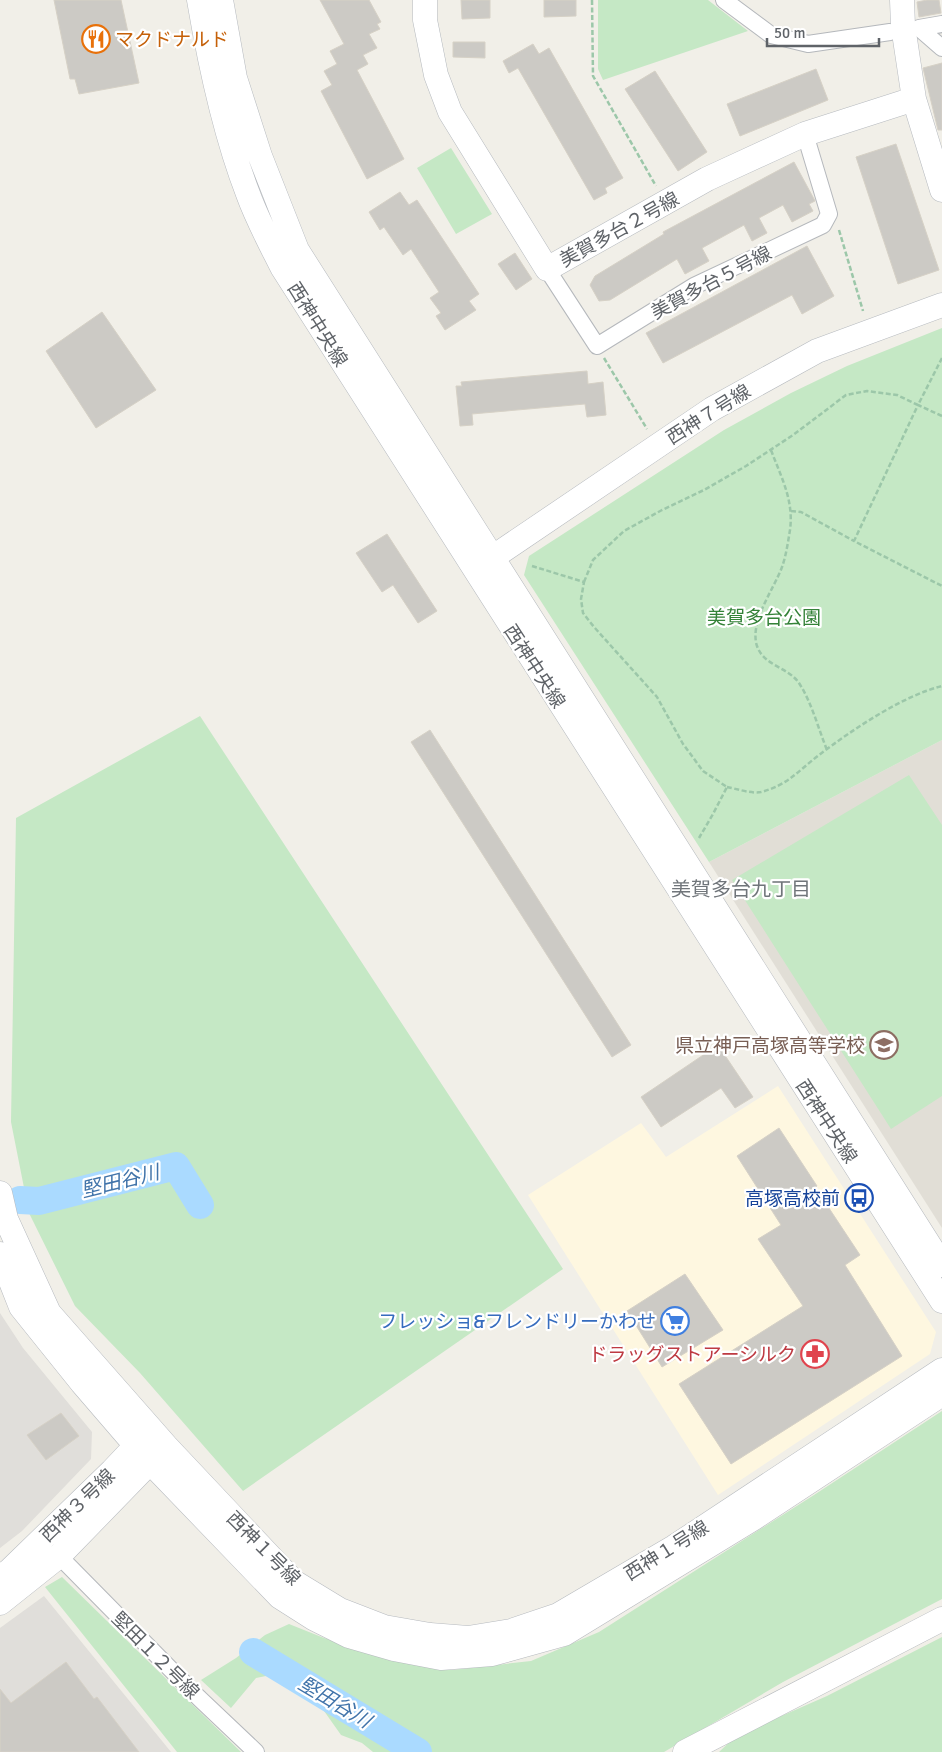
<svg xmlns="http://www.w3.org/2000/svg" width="942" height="1752" font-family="Signika,'Noto Sans JP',sans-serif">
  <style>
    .commercial { fill: #fef7e0 }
    .industrial { fill: #e0deda }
    .education { fill: #e1ded6 }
    .green { fill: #c5e8c5 }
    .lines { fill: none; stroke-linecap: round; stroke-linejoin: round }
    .river { stroke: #aadaff; stroke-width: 28 }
    .building { fill: #cccac5; stroke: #d6d1c6 }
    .street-casing { stroke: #b5b8bc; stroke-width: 18 }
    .secondary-casing { stroke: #b6babf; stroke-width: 25 }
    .path { stroke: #9cc7a9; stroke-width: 2.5; stroke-dasharray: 5 2.5; stroke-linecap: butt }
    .street { stroke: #fff; stroke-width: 16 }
    .secondary { stroke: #fff; stroke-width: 24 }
    .labels { text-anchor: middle; stroke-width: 4.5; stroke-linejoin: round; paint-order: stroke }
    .food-label { font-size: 19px; fill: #c56008; stroke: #fff; text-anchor: start }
    .street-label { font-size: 19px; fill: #5f6368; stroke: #fff }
    .park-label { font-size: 19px; fill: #348238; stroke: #fff }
    .education-label { font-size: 19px; fill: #785e54; stroke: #fff; text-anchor: end }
    .transit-label { font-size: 19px; fill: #164399; stroke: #fff; text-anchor: end }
    .shop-label { font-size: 19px; fill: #366cbe; stroke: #fff; text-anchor: end }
    .health-label { font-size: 19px; fill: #be3a42; stroke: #fff; text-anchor: end }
    .neighbourhood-label { font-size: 20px; fill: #70757a; stroke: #fff }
    .water-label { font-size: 20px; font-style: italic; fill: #4174aa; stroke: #fff }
  </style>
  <rect width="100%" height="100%" fill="#f1efe8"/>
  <path class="commercial" d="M 778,1086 L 936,1332 L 930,1354 L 718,1495 L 528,1195 L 641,1123 L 666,1157 Z"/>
  <path class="industrial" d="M 0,1313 L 23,1348 L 92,1432 L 91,1459 L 22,1531 L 0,1548 Z
    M 44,1596 L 171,1752 L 0,1752 L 0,1628 Z"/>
  <path class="education" d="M 942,740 L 942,1228 L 709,862 Z"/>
  <path class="green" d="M 598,0 L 708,0 L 748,31 L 603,80 L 598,69 Z
    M 451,148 L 492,214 L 456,234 L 417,168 Z
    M 942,328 L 942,740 L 709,862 L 524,575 L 529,556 L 724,430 L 791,393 L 847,366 Z
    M 200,716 L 563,1269 L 243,1491 L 140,1373 L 75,1306 L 29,1213 L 11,1122 L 16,818 Z
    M 909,775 L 942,825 L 942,1096 L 891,1129 L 732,880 Z
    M 942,1411 L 942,1599 L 783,1682 L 664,1752 L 373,1752 L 362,1743 L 341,1735 L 317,1701 L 276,1674 L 256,1678 L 231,1708 L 201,1680 L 236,1658 L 265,1635 L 289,1624 L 324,1638 L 385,1657 L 452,1670 L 531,1661 L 599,1632 L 814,1495 Z
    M 62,1577 L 241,1752 L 177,1752 L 45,1587 Z
    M 942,1637 L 942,1752 L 719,1752 L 736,1736 L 827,1696 Z"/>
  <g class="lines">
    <path class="river" d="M 20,1200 L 39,1201 L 176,1166 L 200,1205
      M 253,1652 L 418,1752"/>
  </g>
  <path class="building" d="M 54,0 L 121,0 L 139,83 L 79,94 L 75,79 L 70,79 Z
    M 320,0 L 369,0 L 381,22 L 377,24 L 380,29 L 369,34 L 377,48 L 363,55 L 368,64 L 357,70 L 404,159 L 367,179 L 321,91 L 332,85 L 324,71 L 337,64 L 330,51 L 344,44 Z
    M 461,0 L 490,0 L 490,18 L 462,19 Z
    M 544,0 L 576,0 L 576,16 L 544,17 Z
    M 927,0 L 939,0 L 941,13 L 919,17 L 917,2 Z
    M 453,42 L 485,42 L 485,58 L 453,57 Z
    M 533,44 L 539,54 L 549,48 L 623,178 L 605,188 L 607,193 L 594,200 L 518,68 L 509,73 L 503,61 Z
    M 942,63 L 942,130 L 938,130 L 923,68 Z
    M 816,69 L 828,100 L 740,136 L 727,104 Z
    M 655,71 L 707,152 L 678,171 L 625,89 Z
    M 896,144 L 939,270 L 898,284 L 856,157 Z
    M 794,162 L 814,199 L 815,201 L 809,204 L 813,211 L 792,222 L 783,205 L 759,218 L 767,233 L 752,241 L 744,225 L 702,248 L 709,261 L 685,274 L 677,259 L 610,300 L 599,301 L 590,285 L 595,276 L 664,234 L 663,232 Z
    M 400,192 L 409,205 L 417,200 L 479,294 L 469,301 L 476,310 L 445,330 L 436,316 L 441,313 L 430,298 L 439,292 L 411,249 L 403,255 L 384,227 L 380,230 L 369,212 Z
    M 807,246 L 834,296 L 802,314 L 792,295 L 663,363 L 646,333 Z
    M 515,253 L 532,279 L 516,290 L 498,264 Z
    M 102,312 L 156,390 L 96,428 L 46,351 Z
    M 587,371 L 588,384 L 603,382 L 606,415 L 587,417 L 585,404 L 472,414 L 473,425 L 460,426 L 456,386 L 462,386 L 461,382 Z
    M 387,534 L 437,611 L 418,623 L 393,585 L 382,592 L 356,553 Z
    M 430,730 L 631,1045 L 612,1057 L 411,742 Z
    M 718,1045 L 753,1097 L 735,1108 L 721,1088 L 661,1127 L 641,1097 Z
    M 779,1128 L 817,1186 L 815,1187 L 860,1255 L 845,1265 L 902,1356 L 731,1464 L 679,1384 L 803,1306 L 758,1239 L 781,1225 L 737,1156 Z
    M 685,1274 L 723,1330 L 662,1367 L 627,1311 Z
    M 61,1413 L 79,1436 L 46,1460 L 27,1435 Z
    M 66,1662 L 94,1699 L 97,1697 L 139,1752 L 0,1752 L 0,1689 L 11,1703 Z"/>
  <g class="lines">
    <defs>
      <path id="street" d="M 724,0 L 771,35 L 808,44 L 890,32
        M 919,28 L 942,48
        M 919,28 L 942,24
        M 547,269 L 597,346 L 694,286 L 823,225 L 829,214 L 805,134
        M 59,1556 L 199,1698 L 256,1752"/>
      <path id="secondary" d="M 199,0 C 210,65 224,132 248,194 C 257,219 270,243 282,267 L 942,1301
        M 221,0 L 235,78 L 260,156 L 297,250 L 942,1265
        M 425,0 L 425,20 L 436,75 L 450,112 L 547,269 L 707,179 L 805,134 L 914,99
        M 902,0 L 903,26 L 914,99 L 942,190
        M 480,566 L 712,409 L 817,351 L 942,305
        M 0,1193 L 6,1219 L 49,1313 L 166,1446 L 294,1582 L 340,1610 L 384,1627 L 430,1635 L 468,1638 L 511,1631 L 558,1615 L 674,1547 L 942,1370
        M 0,1254 L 21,1307 L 82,1383 L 150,1462 L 280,1597 L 313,1618 L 349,1636 L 394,1649 L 441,1658 L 492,1654 L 564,1634 L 754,1518 L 942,1394
        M 0,1577 L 9,1571 L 112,1471 L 147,1434
        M 0,1603 L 59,1556 L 160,1452
        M 685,1752 L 942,1619"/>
    </defs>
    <use href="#street" class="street-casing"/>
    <use href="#secondary" class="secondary-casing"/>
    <path class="path" d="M 592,0 L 593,76 L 656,186
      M 839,230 L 863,311
      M 604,358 L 647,429
      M 942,416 L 918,405 L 854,541 L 942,586
      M 771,450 C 781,477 794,500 790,530 C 788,542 786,556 782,567 C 774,589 749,622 757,646 C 764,666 788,667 799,683 C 812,703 818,728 827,750
      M 791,511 L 801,512 L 854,541
      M 532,566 L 584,582 L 581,599 L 583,613 L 594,627 L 657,697 L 683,744 L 703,771 L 727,787 L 713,814 L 699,838
      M 584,582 L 593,560 L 624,531 L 662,510 L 704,490 L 746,466 L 793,435 L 846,395 L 867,391 L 897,395 L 918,405 L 942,358
      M 727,787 C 737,789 752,794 761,792 C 788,785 798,771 819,755 C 852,730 902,696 942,686"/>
    <use href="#street" class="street"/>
    <use href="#secondary" class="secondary"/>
  </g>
  <defs>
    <symbol id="restaurant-ring" viewBox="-11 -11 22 22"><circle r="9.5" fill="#fff" stroke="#e8710a" stroke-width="1.5"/><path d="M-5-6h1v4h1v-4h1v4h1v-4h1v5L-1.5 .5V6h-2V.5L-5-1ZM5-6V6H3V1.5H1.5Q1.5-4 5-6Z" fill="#e8710a"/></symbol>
    <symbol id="school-ring" viewBox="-11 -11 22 22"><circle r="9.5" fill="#fff" stroke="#8d6e63" stroke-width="1.5"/><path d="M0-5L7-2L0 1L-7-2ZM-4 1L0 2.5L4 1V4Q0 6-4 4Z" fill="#8d6e63"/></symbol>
    <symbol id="bus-ring" viewBox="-11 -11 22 22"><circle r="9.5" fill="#fff" stroke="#1a4fb4" stroke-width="1.5"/><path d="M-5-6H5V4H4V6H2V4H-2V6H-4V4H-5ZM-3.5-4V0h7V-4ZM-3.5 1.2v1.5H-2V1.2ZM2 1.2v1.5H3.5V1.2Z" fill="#1a4fb4"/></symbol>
    <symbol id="supermarket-ring" viewBox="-11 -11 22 22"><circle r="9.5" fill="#fff" stroke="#3f7fe0" stroke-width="1.5"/><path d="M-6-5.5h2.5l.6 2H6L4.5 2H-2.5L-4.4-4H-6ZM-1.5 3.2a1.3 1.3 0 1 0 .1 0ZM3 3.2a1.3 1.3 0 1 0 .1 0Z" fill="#3f7fe0"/></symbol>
    <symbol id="pharmacy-ring" viewBox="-11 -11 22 22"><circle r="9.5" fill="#fff" stroke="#e0444e" stroke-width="1.5"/><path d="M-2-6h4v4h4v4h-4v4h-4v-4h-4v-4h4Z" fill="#e0444e"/></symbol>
  </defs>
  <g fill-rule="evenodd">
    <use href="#restaurant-ring" x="80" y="23" width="32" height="32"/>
    <use href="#school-ring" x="868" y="1029" width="32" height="32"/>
    <use href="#bus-ring" x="843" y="1182" width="32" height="32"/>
    <use href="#supermarket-ring" x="659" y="1305" width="32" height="32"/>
    <use href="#pharmacy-ring" x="799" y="1338" width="32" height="32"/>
  </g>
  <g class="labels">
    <g class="food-label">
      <text x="115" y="46">マクドナルド</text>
    </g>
    <g class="street-label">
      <text transform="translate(619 229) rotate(-29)" y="7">美賀多台２号線</text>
      <text transform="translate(711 282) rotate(-28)" y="7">美賀多台５号線</text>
      <text transform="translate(318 324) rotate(58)" y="7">西神中央線</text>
      <text transform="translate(708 414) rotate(-32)" y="7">西神７号線</text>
      <text transform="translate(535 666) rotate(57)" y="7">西神中央線</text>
      <text transform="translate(827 1121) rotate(57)" y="7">西神中央線</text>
      <text transform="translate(77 1505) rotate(-44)" y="7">西神３号線</text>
      <text transform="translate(264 1548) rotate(45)" y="7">西神１号線</text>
      <text transform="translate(666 1550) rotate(-32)" y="7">西神１号線</text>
      <text transform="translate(156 1655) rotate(45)" y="7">堅田１２号線</text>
    </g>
    <g class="park-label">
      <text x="764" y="624">美賀多台公園</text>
    </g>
    <g class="education-label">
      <text x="865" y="1052">県立神戸高塚高等学校</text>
    </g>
    <g class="transit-label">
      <text x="840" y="1205">高塚高校前</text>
    </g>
    <g class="shop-label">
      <text x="656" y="1328">フレッショ&amp;フレンドリーかわせ</text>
    </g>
    <g class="health-label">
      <text x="796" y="1361">ドラッグストアーシルク</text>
    </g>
    <g class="neighbourhood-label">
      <text x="741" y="896">美賀多台九丁目</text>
    </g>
    <g class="water-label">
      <text transform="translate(120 1181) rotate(-14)" y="7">堅田谷川</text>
      <text transform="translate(335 1702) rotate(31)" y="7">堅田谷川</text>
    </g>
  </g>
  <path d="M767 38v8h112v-8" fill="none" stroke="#5f6368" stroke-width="2.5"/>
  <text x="774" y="38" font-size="15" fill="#5f6368" stroke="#ffffff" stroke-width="4" paint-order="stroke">50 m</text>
</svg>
